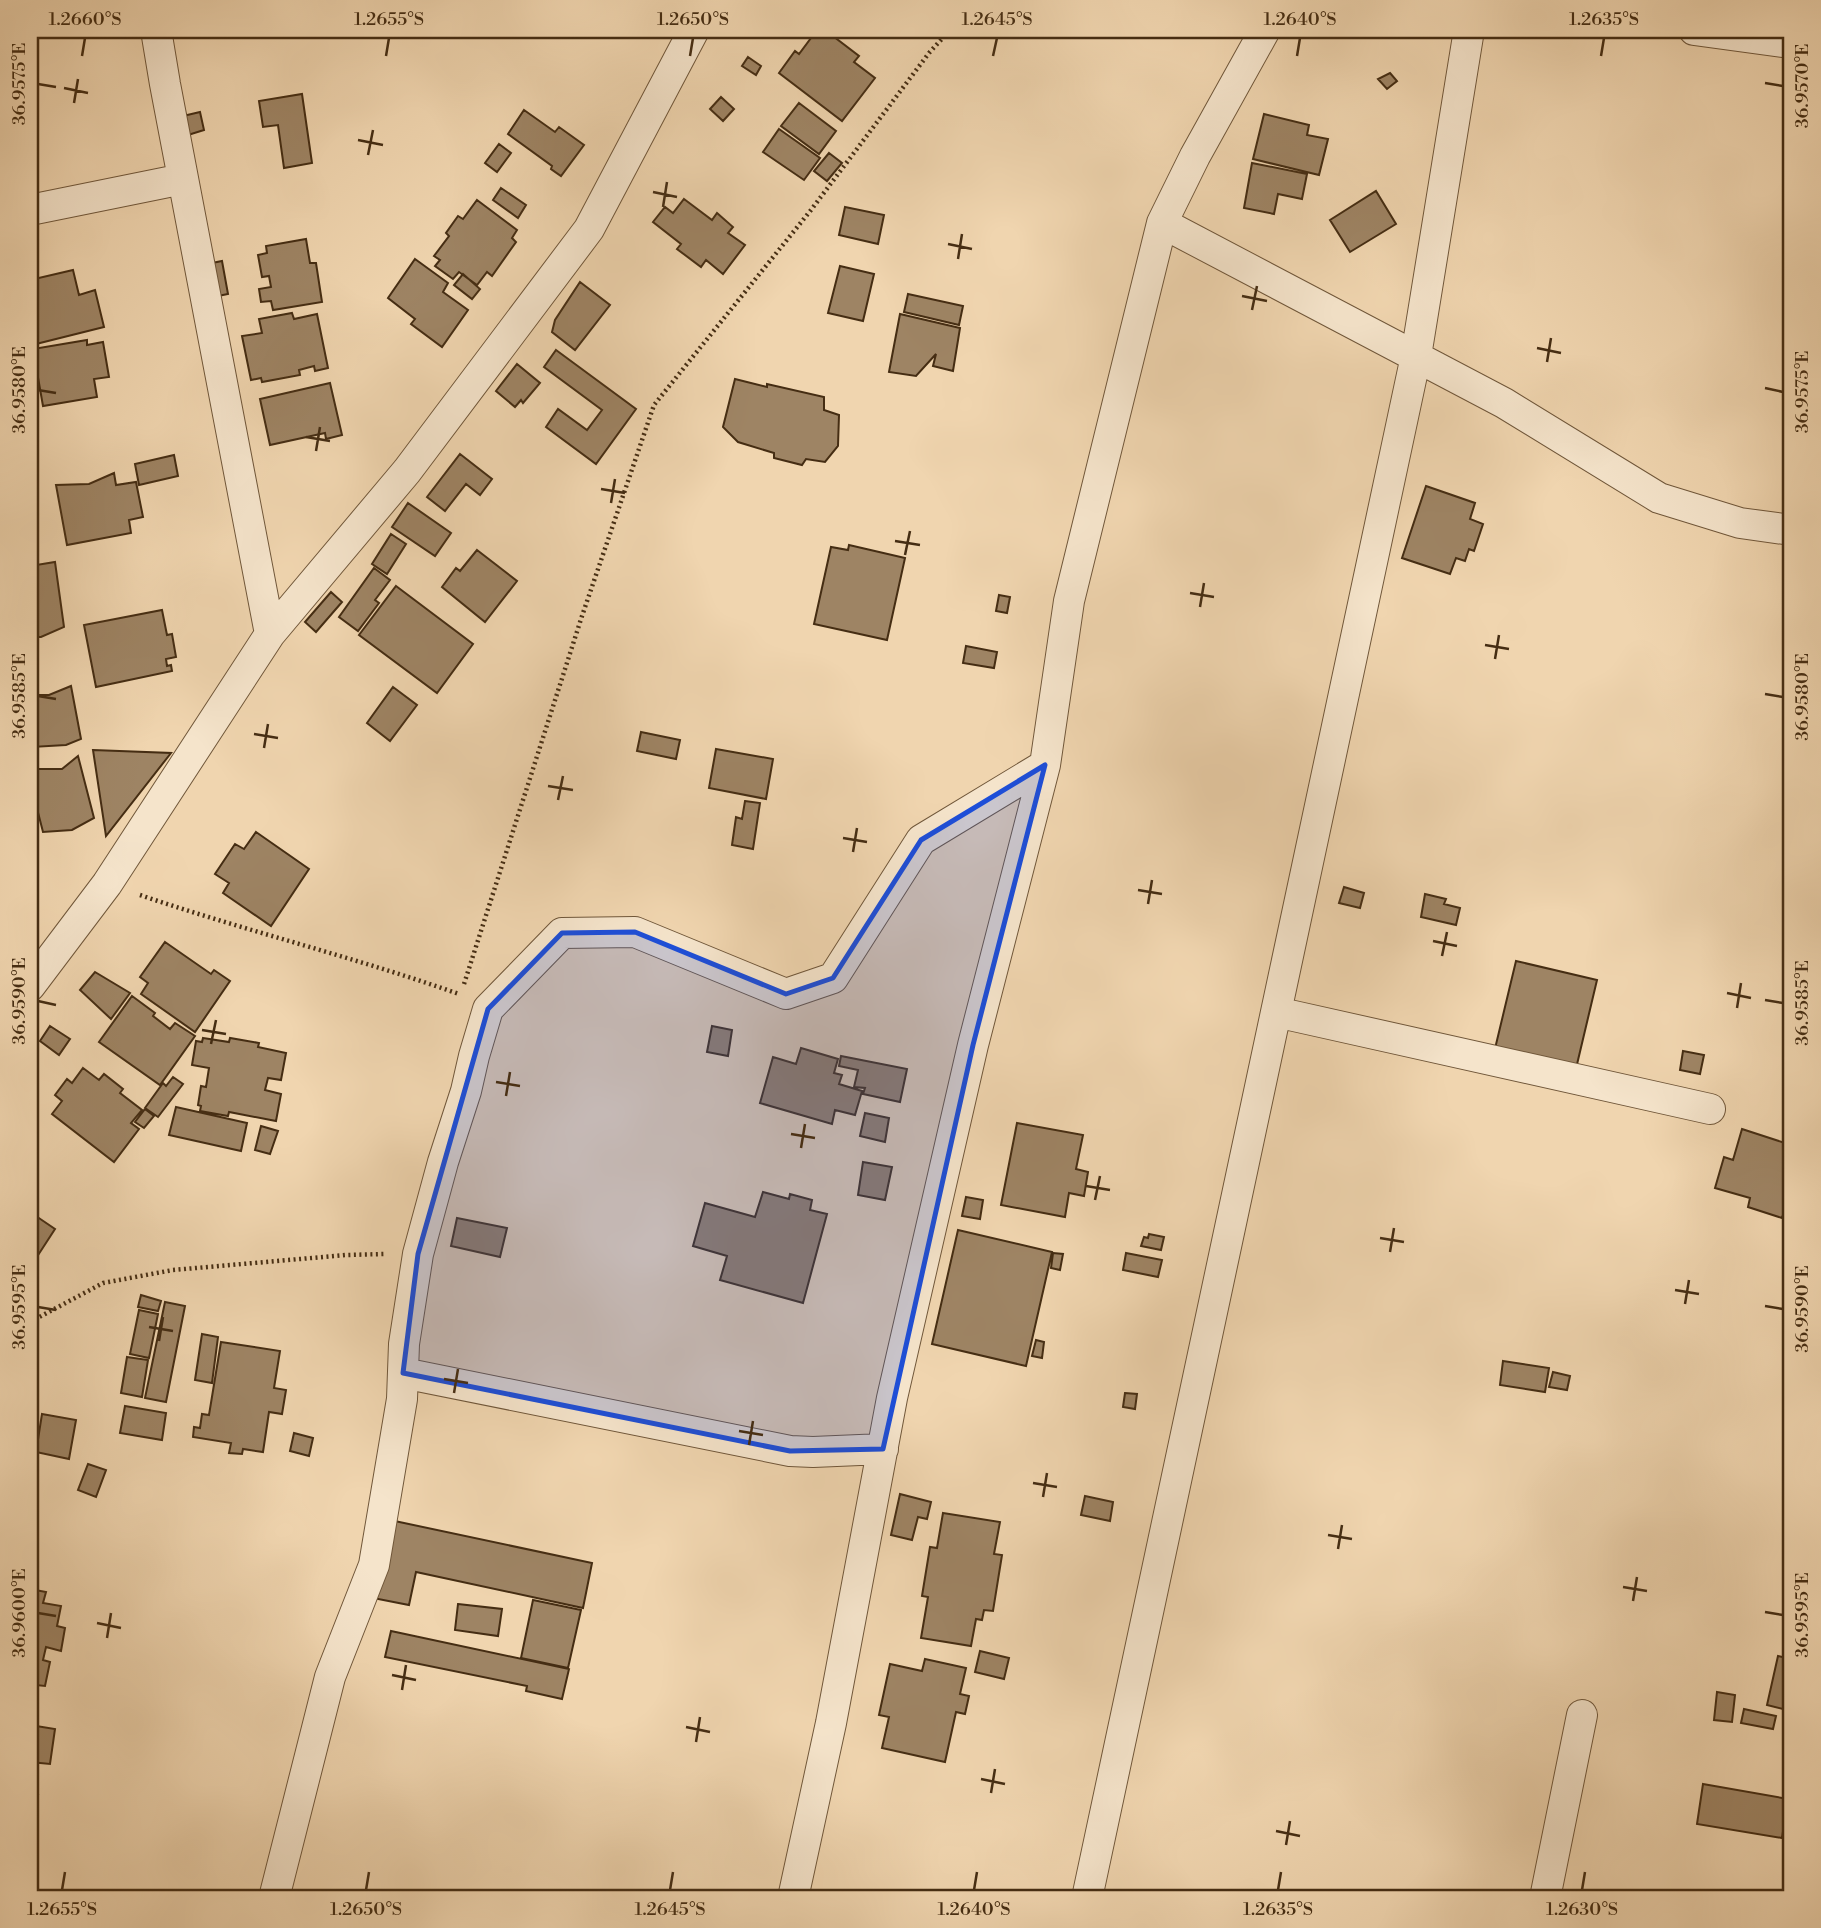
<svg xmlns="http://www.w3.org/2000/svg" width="1821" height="1928" font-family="'Libre Bodoni',serif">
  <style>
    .building { fill: #9e8464; stroke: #452d13; stroke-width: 2 }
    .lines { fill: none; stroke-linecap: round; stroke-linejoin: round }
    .street-casing { stroke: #70573a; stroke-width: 32 }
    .path { stroke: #452d13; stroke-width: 4.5; stroke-dasharray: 2 3.5; stroke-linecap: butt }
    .street { stroke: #f5e4cb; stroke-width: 30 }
    .marked { fill: #1d4ed8; fill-opacity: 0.2; stroke: #1d4ed8; stroke-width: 5; stroke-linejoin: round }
    .ticks { fill: none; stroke: #452d13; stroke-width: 2.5 }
    .neatline { fill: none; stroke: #452d13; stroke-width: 2.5 }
    .ticks-label { font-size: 18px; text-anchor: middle; fill: #452d13 }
  </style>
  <rect width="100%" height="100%" fill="#f0d5af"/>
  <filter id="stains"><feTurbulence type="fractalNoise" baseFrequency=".00286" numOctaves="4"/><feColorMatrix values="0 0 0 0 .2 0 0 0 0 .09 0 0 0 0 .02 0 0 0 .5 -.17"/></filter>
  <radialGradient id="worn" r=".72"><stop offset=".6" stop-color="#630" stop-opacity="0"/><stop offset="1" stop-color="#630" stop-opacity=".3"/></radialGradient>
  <path class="building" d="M 817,30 L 825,30 L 859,56 L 854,62 L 875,78 L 842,121 L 779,73 L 795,51 L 799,54 Z
    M 748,57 L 761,66 L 756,75 L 742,66 Z
    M 1390,73 L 1397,81 L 1387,89 L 1378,79 Z
    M 302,94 L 312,163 L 284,168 L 278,125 L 263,127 L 259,101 Z
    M 721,97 L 734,109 L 723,121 L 710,109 Z
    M 799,103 L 836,131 L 819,154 L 781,126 Z
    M 524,110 L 555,132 L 559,127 L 584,145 L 561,176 L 551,169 L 552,166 L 508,134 Z
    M 200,112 L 204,130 L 188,135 L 183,116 Z
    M 1264,114 L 1309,125 L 1307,135 L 1328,139 L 1319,175 L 1253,159 Z
    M 779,129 L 820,158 L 804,180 L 763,152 Z
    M 499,144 L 511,153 L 497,172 L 485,163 Z
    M 829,153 L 842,163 L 827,181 L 814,171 Z
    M 1252,163 L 1307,174 L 1302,199 L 1278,194 L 1274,214 L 1244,208 Z
    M 501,188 L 526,205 L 518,218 L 493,200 Z
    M 1376,191 L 1396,224 L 1350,252 L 1330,220 Z
    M 684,199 L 712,220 L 717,213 L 733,227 L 728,233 L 745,245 L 723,274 L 706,260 L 701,267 L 677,249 L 681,244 L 653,222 L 665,207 L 673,213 Z
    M 477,200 L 517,230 L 512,238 L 516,242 L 492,276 L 487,272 L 477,285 L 459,272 L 453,279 L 435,266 L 440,260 L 434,256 L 449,236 L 446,233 L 458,216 L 463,219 Z
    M 845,207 L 884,215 L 878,244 L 839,235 Z
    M 306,239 L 310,263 L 316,263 L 322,302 L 273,310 L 271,301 L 261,302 L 259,289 L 271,287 L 269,276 L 262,277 L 258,255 L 267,253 L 266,246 Z
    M 415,259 L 448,283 L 443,292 L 468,310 L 442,347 L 411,324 L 415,319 L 388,298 Z
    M 222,261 L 228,294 L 213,297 L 207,264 Z
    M 840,266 L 874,274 L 863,321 L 828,313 Z
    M 73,270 L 79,295 L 95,290 L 104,327 L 32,345 L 30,335 L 30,280 Z
    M 463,274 L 480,289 L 472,299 L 454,285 Z
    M 580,282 L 610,305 L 575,350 L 552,332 L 555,320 Z
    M 908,294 L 963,306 L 959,325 L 904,312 Z
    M 292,313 L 294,319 L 317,314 L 328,368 L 315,371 L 314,366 L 299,370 L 300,375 L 262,382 L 261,378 L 251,380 L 242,336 L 262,333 L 259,319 Z
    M 900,314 L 960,328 L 953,371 L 933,366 L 936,354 L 916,376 L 889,372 Z
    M 87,340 L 87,345 L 103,342 L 109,377 L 94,379 L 97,397 L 43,406 L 33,349 Z
    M 556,350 L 636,409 L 596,464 L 546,427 L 558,409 L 587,430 L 602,410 L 544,367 Z
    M 517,364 L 540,383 L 523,403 L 521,400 L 515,407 L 496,391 Z
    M 735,379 L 767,387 L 767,384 L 824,397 L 824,410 L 839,415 L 838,446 L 825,462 L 806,459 L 802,465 L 774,458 L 774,453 L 738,442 L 723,427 Z
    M 330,383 L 342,435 L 326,439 L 325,433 L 270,445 L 260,399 Z
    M 460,454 L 492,479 L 480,495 L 466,484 L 445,511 L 427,497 Z
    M 174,455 L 178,476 L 139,485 L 135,464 Z
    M 114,473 L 116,485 L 136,482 L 143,517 L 129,520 L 131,533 L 67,545 L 56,485 L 89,484 Z
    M 1426,486 L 1475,503 L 1470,519 L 1483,524 L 1474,551 L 1469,549 L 1465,561 L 1456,558 L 1450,574 L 1402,558 Z
    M 408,503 L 451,533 L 435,556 L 392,527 Z
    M 391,534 L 406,544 L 387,574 L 372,564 Z
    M 849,545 L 905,558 L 887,640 L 814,624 L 831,547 L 848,550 Z
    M 477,550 L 517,581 L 485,622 L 442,587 L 456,568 L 460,571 Z
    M 55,562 L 64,627 L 41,637 L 30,637 L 30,566 Z
    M 374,568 L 390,580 L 375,600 L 379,603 L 358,631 L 339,617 Z
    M 396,586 L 473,644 L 437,693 L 359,635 Z
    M 331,592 L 342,602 L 316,632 L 305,622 Z
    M 999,595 L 1010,597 L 1007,613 L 996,611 Z
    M 162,610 L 167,635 L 172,634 L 176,657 L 166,659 L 167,666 L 171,665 L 172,671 L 96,687 L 84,625 Z
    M 966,646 L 997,652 L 994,668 L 963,663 Z
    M 71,686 L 81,739 L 66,745 L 32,747 L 30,695 L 49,695 Z
    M 393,687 L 417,705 L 390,741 L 367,723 Z
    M 641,732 L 680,740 L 676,759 L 637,751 Z
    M 716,749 L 773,759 L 766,799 L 709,788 Z
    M 93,750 L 171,753 L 106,836 Z
    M 78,756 L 94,818 L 72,830 L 43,832 L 30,781 L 30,769 L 62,769 Z
    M 745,801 L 760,803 L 753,849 L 732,845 L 736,817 L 742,819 Z
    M 256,832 L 309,869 L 271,926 L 223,893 L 229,883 L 215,874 L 235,844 L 244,849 Z
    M 1344,887 L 1364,893 L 1360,908 L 1339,903 Z
    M 1425,894 L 1446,899 L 1444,904 L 1460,908 L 1456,925 L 1421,917 Z
    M 165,942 L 211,974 L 214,970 L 230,981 L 195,1032 L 141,994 L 148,983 L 140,977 Z
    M 1516,961 L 1597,980 L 1574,1077 L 1493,1057 Z
    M 95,972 L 130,993 L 111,1019 L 80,990 Z
    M 132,996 L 155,1013 L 153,1016 L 170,1029 L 175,1023 L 195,1036 L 160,1085 L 99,1042 Z
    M 50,1026 L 70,1039 L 59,1055 L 40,1041 Z
    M 712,1026 L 732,1030 L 728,1056 L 707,1052 Z
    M 203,1038 L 229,1042 L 230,1038 L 259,1043 L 258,1047 L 286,1053 L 281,1080 L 268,1078 L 265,1090 L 281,1094 L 276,1121 L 229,1112 L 228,1116 L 200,1111 L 201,1106 L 198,1105 L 201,1086 L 206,1087 L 209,1068 L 192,1065 L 196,1041 L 202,1042 Z
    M 801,1048 L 838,1059 L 834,1073 L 842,1075 L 839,1084 L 862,1091 L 855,1115 L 835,1110 L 832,1124 L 760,1103 L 773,1057 L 796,1064 Z
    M 1683,1051 L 1704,1055 L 1700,1074 L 1680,1070 Z
    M 841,1056 L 907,1069 L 900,1102 L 863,1094 L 865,1088 L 854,1087 L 858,1070 L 839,1066 Z
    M 83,1068 L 99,1080 L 104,1074 L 123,1089 L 120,1093 L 142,1110 L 131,1123 L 139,1129 L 114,1162 L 52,1114 L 62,1101 L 55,1095 L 67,1079 L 72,1083 Z
    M 173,1077 L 183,1084 L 158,1117 L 145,1108 L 163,1083 L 166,1086 Z
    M 176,1107 L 247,1123 L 241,1151 L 169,1135 Z
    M 145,1109 L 154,1116 L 144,1128 L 135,1122 Z
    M 865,1113 L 889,1118 L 885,1142 L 860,1136 Z
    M 1017,1123 L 1083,1135 L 1076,1169 L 1088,1172 L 1084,1196 L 1069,1193 L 1065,1217 L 1001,1205 Z
    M 261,1126 L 278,1131 L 270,1154 L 255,1150 Z
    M 1742,1129 L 1791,1145 L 1791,1159 L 1785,1179 L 1791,1181 L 1791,1189 L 1782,1218 L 1748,1207 L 1750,1198 L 1715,1188 L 1724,1157 L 1733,1160 Z
    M 863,1162 L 892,1167 L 885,1200 L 858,1195 Z
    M 763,1192 L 789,1199 L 790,1194 L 812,1200 L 810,1210 L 827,1214 L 803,1303 L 720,1280 L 727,1256 L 693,1246 L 705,1203 L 755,1217 Z
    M 966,1197 L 983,1200 L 980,1219 L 962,1216 Z
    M 30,1212 L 55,1229 L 31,1266 L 30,1265 Z
    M 457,1218 L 507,1228 L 500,1257 L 451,1246 Z
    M 958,1230 L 1052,1252 L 1026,1366 L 932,1344 Z
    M 1149,1234 L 1164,1237 L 1161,1250 L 1141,1246 L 1144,1237 L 1148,1238 Z
    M 1053,1253 L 1063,1254 L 1060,1270 L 1051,1268 Z
    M 1126,1253 L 1162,1260 L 1158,1277 L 1123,1270 Z
    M 141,1295 L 161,1301 L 158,1311 L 138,1307 Z
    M 165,1302 L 185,1306 L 166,1402 L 145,1398 Z
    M 139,1310 L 158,1314 L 149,1358 L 130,1354 Z
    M 202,1334 L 218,1337 L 212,1383 L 195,1380 Z
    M 1036,1340 L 1044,1342 L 1042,1358 L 1032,1356 Z
    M 221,1342 L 280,1351 L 274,1388 L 286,1390 L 282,1414 L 269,1412 L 263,1452 L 243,1449 L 242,1454 L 229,1453 L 231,1443 L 193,1437 L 194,1427 L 200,1428 L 202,1414 L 209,1415 Z
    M 127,1357 L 148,1360 L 142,1397 L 121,1393 Z
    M 1503,1361 L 1549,1368 L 1545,1392 L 1500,1385 Z
    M 1553,1372 L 1570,1376 L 1567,1390 L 1549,1387 Z
    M 1125,1393 L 1137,1394 L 1135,1409 L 1123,1407 Z
    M 125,1406 L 166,1413 L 162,1440 L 120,1433 Z
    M 42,1414 L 76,1420 L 69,1459 L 36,1452 Z
    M 294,1433 L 313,1438 L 309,1456 L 290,1451 Z
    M 88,1464 L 106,1470 L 96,1497 L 78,1490 Z
    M 900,1494 L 931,1502 L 927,1519 L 918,1517 L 912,1540 L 891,1535 Z
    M 1085,1496 L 1113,1502 L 1110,1521 L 1081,1515 Z
    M 943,1513 L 1000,1522 L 994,1554 L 1002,1555 L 993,1611 L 984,1610 L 982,1620 L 976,1619 L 971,1646 L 921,1638 L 928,1597 L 922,1596 L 930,1547 L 937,1548 Z
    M 390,1520 L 592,1563 L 583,1608 L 416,1572 L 409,1605 L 373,1598 Z
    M 30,1589 L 46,1592 L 43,1603 L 61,1606 L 57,1626 L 65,1628 L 61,1651 L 46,1647 L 43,1660 L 50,1662 L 45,1686 L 36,1685 L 31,1707 Z
    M 533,1600 L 581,1610 L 568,1668 L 521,1658 Z
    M 458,1604 L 502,1609 L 498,1636 L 455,1630 Z
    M 391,1631 L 569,1669 L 562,1699 L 526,1691 L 527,1686 L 385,1657 Z
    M 980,1651 L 1009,1658 L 1004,1679 L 975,1672 Z
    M 1778,1656 L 1791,1659 L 1791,1711 L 1767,1705 Z
    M 925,1659 L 966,1668 L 960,1694 L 969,1696 L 965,1714 L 956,1712 L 945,1762 L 882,1748 L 889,1717 L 879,1715 L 890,1664 L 922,1671 Z
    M 1717,1692 L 1735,1695 L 1732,1722 L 1714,1720 Z
    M 1744,1709 L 1776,1716 L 1773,1729 L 1741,1723 Z
    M 30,1725 L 55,1729 L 50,1764 L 30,1762 Z
    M 1703,1784 L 1788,1799 L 1782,1838 L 1697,1824 Z
    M 30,1793 L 38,1795 L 32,1819 L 30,1819 Z"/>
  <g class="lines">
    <defs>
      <path id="street" d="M 156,30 L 165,84 L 270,634
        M 1694,30 L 1791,43
        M 30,210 L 183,179
        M 1162,223 L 1504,403 L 1659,498 L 1740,523 L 1791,530
        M 30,986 L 107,884 L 270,634 L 407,471 L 589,229 L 694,30
        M 1276,1012 L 1710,1109
        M 403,1373 L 790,1451 L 813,1452 L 883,1449
        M 274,1898 L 330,1677 L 374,1565 L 402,1399 L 404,1344 L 418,1254 L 443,1162 L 466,1091 L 474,1056 L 488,1009 L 562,933 L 635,932 L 786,994 L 833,978 L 921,840 L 1045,765
        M 793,1898 L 831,1723 L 892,1398 L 973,1045 L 1045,765 L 1069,601 L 1162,223 L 1195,156 L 1265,30
        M 1087,1898 L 1416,356 L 1469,30
        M 1545,1898 L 1582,1715"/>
    </defs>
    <use href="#street" class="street-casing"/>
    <path class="path" d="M 140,895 C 246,931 354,957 459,994
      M 464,984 L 582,616 L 654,405 L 811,210 L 929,53 L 950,30
      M 30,1322 L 103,1283 L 173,1270 L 346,1255 L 385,1254"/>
    <use href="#street" class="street"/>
  </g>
  <path class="marked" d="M 1045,765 L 973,1045 L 883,1449 L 790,1451 L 403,1373 L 418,1254 L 488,1009 L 562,933 L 635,932 L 786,994 L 833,978 L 921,840 Z"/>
  <path class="ticks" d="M 82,56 L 85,38M 386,56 L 389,38M 690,56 L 693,38M 993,56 L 997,38M 1297,56 L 1300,38M 1601,56 L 1604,38M 1765,83 L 1783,86M 38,84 L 56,87M 64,88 L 88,93M 74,103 L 78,79M 358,140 L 383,145M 368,155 L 373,130M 653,192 L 677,197M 663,207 L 667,182M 948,244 L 972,249M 958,259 L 962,234M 1242,296 L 1267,301M 1252,310 L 1257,286M 1537,348 L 1561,353M 1547,362 L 1551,338M 1765,388 L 1783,392M 38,390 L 56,393M 306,437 L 330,441M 316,451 L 320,427M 601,489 L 625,493M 611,503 L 615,479M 895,541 L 920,545M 905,555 L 910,531M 1190,593 L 1214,597M 1200,607 L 1204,583M 1485,645 L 1509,649M 1495,659 L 1499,635M 1765,694 L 1783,697M 38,696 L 56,699M 254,734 L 278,738M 264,748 L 268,724M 548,786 L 573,790M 558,800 L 563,776M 843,838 L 867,842M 853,852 L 857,828M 1138,890 L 1162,894M 1148,904 L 1152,880M 1433,941 L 1457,946M 1442,956 L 1447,932M 1727,993 L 1751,998M 1765,1000 L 1783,1003M 38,1001 L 56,1005M 1737,1008 L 1741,983M 202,1030 L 226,1034M 211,1044 L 216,1020M 496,1082 L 520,1086M 506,1096 L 510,1072M 791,1134 L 815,1138M 801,1148 L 805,1124M 1086,1186 L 1110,1190M 1095,1200 L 1100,1176M 1380,1238 L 1404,1242M 1390,1252 L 1394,1228M 1675,1290 L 1699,1294M 1685,1304 L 1689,1280M 1765,1306 L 1783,1309M 38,1307 L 56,1310M 149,1327 L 173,1331M 159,1341 L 163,1317M 444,1379 L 468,1383M 454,1393 L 458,1369M 739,1431 L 763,1435M 749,1445 L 753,1421M 1033,1483 L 1057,1487M 1043,1497 L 1047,1473M 1328,1535 L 1352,1539M 1338,1549 L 1342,1525M 1623,1587 L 1647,1591M 1633,1601 L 1637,1577M 1765,1612 L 1783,1615M 38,1613 L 56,1616M 97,1623 L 121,1628M 107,1638 L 111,1613M 392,1675 L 416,1680M 402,1690 L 406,1665M 686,1727 L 710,1732M 696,1742 L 700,1717M 981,1779 L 1005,1784M 991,1793 L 995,1769M 1276,1831 L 1300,1836M 1286,1845 L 1290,1821M 62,1890 L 65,1872M 366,1890 L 369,1872M 670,1890 L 673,1872M 974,1890 L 977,1872M 1278,1890 L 1281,1872M 1582,1890 L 1585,1872"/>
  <rect width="1821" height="1928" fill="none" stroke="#f0d5af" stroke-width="77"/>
  <rect x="38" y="38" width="1745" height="1852" class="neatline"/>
  <g class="ticks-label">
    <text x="85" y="25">1.2660°S</text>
    <text x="389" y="25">1.2655°S</text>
    <text x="693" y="25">1.2650°S</text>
    <text x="997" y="25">1.2645°S</text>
    <text x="1300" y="25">1.2640°S</text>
    <text x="1604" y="25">1.2635°S</text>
    <text transform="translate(19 84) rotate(-90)" y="6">36.9575°E</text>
    <text transform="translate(1802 86) rotate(-90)" y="6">36.9570°E</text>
    <text transform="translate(19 390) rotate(-90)" y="6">36.9580°E</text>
    <text transform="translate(1802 392) rotate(-90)" y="6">36.9575°E</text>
    <text transform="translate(19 696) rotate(-90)" y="6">36.9585°E</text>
    <text transform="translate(1802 697) rotate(-90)" y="6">36.9580°E</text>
    <text transform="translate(19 1001) rotate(-90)" y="6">36.9590°E</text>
    <text transform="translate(1802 1003) rotate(-90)" y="6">36.9585°E</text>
    <text transform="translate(19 1307) rotate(-90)" y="6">36.9595°E</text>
    <text transform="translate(1802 1309) rotate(-90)" y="6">36.9590°E</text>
    <text transform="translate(19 1613) rotate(-90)" y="6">36.9600°E</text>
    <text transform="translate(1802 1615) rotate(-90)" y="6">36.9595°E</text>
    <text x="62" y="1915">1.2655°S</text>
    <text x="366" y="1915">1.2650°S</text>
    <text x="670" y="1915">1.2645°S</text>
    <text x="974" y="1915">1.2640°S</text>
    <text x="1278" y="1915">1.2635°S</text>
    <text x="1582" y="1915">1.2630°S</text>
  </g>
  <rect width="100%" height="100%" filter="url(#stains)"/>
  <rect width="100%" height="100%" fill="url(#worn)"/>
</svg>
